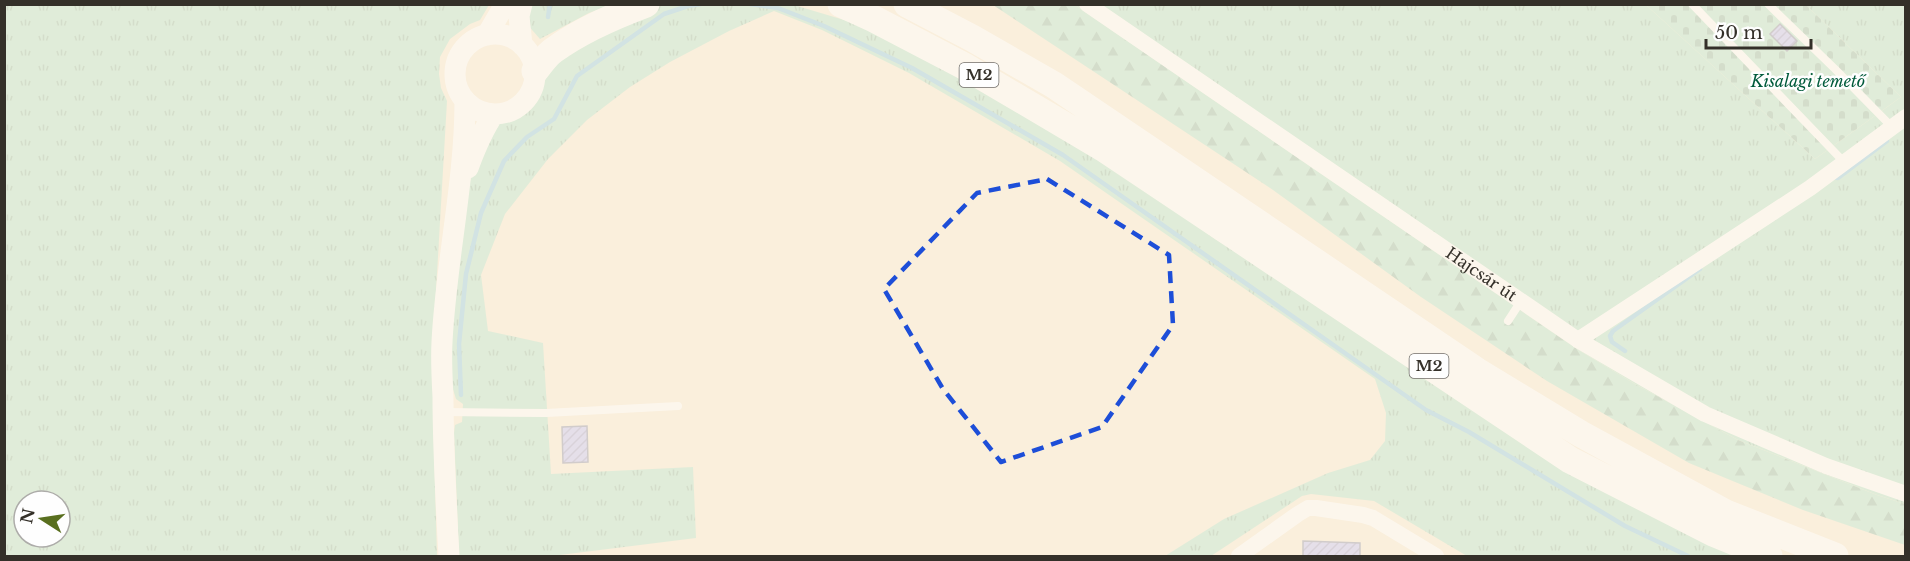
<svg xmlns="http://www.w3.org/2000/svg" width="1910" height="561" font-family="'Libre Baskerville',serif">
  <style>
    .grass { fill: url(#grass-tufts); fill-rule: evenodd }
    .forest { fill: url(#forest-firs) }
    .cemetery { fill: url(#cemetery-stones) }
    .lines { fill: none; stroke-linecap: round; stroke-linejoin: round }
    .stream { stroke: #a2d4eb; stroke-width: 4.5 }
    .building { fill: url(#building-hatch); stroke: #a1a2b5; stroke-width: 1.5 }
    .service { stroke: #fff; stroke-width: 8 }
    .minor { stroke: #fff; stroke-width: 16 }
    .tertiary { stroke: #fff; stroke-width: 21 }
    .trunk { stroke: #fff; stroke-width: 27 }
    .marked { fill: none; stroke: #1d4ed8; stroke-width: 4.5; stroke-dasharray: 12 8; stroke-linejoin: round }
    .labels { text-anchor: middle; stroke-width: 5; stroke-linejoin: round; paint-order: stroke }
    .shield { fill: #fefefe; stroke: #716e69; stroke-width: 1.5 }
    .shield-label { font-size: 15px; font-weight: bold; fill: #343029 }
    .park-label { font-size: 16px; font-style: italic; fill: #005a3b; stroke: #fefefe }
    .street-label { font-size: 16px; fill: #343029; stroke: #fefefe }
  </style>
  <defs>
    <pattern id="grass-tufts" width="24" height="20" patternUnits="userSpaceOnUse" patternTransform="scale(1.5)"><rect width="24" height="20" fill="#c2e9d4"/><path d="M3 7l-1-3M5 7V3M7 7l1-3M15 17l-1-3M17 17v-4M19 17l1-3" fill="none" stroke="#a7c8b6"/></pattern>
    <pattern id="forest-firs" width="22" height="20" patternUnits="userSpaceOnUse" patternTransform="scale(1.5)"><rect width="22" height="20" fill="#c2e9d4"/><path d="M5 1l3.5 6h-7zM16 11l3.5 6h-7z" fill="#a7c8b6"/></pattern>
    <pattern id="cemetery-stones" width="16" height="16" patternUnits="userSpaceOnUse" patternTransform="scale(1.5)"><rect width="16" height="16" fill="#c2e9d4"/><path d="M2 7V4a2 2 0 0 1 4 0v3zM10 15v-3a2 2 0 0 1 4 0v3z" fill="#a7c8b6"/></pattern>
    <pattern id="building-hatch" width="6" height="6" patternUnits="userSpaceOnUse" patternTransform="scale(1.5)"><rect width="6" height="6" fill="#cdcdf9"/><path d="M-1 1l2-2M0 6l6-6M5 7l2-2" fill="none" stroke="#b1b0d5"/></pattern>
  </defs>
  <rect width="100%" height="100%" fill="#faefdc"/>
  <path class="grass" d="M 660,4 L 794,5 L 871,28 L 1096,153 L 1215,239 L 1754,556 L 1467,556 L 1374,501 L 1311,494 L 1302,496 L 1211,556 L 1165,556 L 1224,519 L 1328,473 L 1370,460 L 1385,441 L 1386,413 L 1375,379 L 1060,161 L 909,73 L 822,30 L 774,11 L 729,31 L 670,62 L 630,87 L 587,120 L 548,159 L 505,214 L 481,275 L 488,331 L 543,343 L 551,474 L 693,467 L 696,538 L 552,556 L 459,556 L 454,433 L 455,425 L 462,422 L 463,404 L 456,399 L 452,386 L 450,343 L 466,196 L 475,163 L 493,126 C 515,117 535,109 543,84 C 545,78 545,71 547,65 L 644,9 Z
    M 4,5 L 489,5 L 480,20 L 470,24 L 450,39 L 440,57 L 439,74 L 441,88 L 447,101 L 433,343 L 433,411 L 437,556 L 5,556 ZM 24,501 L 60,501 L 60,537 L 24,537 Z
    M 529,5 L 610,5 L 589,13 L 540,39 L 526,23 Z
    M 1075,5 L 1646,5 L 1815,159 L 1901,97 L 1806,5 L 1905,5 L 1905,504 L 1877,495 L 1738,440 L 1635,384 L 1577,349 Z"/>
  <path class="forest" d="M 993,5 L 1075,5 L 1577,349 L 1635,384 L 1738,440 L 1877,495 L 1905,504 L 1905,545 L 1803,510 L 1689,463 L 1547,381 L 1421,297 L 1273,190 Z"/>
  <path class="cemetery" d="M 1646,5 L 1806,5 L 1901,97 L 1815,159 Z"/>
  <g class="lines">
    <path class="stream" d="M 750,4 L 778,8 L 824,26 L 912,68 L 1063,155 L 1426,410 L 1469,432 L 1625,526 L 1688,556
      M 548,17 L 550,4
      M 1833,177 L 1838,178 L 1887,141
      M 1625,351 L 1612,342 L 1610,336 L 1613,331 L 1700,269
      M 461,395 L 459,344 L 466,274 L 481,213 L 504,161 L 527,137 L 554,119 L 577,76 L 664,14 L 688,6 L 701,4"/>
  </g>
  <path class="building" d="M 1780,24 L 1797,41 L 1787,51 L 1770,34 Z
    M 587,426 L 588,462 L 563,463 L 562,427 Z
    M 1303,541 L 1360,543 L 1360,556 L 1303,556 Z"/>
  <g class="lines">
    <path class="service" d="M 1692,4 L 1844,162
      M 1768,4 L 1835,69 L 1892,127
      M 1508,321 L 1521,301
      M 444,412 L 546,413 L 678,406"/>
    <g class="minor">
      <path id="s1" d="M 1087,4 L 1578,340 L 1705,414 L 1826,466 L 1906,494"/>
      <path d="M 1578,340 L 1810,188 L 1906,117"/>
      <path d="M 1239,556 L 1298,514 L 1308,508 L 1316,508 L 1363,515 L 1373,518 L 1436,556"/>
    </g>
    <path class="tertiary" d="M455 74a40 40 0 1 1 80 0a40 40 0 1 1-80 0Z
      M 487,35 L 505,4
      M 522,45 L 519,16 L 522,4
      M 468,168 C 475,149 482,131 494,114
      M 449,556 C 446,503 443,450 443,397 C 442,378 441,360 442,342 C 446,261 465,182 465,101"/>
    <path class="trunk" d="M 841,4 L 874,19 L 964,66 L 1103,148 L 1570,460 L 1713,533 L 1769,556
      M 907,4 L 972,38 L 1054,85 L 1477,371 L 1581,434 L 1726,513 L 1835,556
      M 535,71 C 541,64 546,55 554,50 C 581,30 614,16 646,4"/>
  </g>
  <path d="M0 0H1910V561H0ZM 1047,179 L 1169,255 L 1173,325 L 1102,427 L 1001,462 L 943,389 L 884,289 L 977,193 Z" fill="#faefdc" fill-opacity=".55" fill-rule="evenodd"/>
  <path class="marked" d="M 1047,179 L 1169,255 L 1173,325 L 1102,427 L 1001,462 L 943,389 L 884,289 L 977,193 Z"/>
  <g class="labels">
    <g class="shield">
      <rect x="959.5" y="63" width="39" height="24" rx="4.5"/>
      <rect x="1409.5" y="354" width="39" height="24" rx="4.5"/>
    </g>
    <g class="shield-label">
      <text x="979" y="80">M2</text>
      <text x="1429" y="371">M2</text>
    </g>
    <g class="park-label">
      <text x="1808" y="87">Kisalagi temető</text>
    </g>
    <g class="street-label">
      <text dy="6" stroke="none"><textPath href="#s1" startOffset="478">Hajcsár út</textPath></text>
    </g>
  </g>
  <rect width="1910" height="561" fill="none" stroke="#343029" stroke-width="12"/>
  <g transform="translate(42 519) rotate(282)"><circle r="28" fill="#fefefe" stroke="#adaca9" stroke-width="1.5"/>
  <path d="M0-4.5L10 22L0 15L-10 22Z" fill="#596f1f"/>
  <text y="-9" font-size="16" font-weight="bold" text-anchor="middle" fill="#343029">N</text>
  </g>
  <path d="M1706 39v9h105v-9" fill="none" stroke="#343029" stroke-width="3"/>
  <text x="1715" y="39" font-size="18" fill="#343029" stroke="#fefefe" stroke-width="4.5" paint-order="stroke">50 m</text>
</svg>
